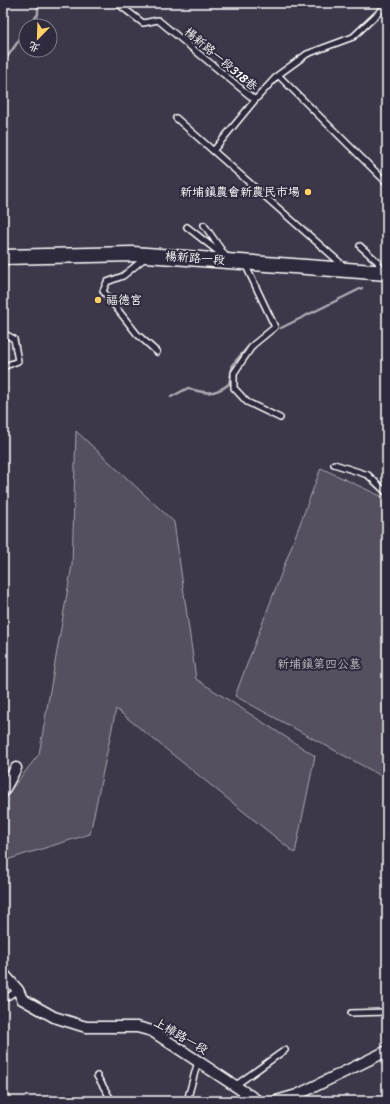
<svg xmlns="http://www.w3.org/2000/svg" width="390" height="1104" font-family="Sriracha,'LXGW WenKai TC',sans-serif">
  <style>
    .green { fill: #555060; stroke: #aaa8b0 }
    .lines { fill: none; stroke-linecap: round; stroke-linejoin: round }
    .stream { stroke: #afadb4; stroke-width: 2.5 }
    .service-casing { stroke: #fff; stroke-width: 8 }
    .minor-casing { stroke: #fff; stroke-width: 13 }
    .secondary-casing { stroke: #fff; stroke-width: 17 }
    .service { stroke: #2f2a3d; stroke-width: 5 }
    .minor { stroke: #2f2a3d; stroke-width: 10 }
    .secondary { stroke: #2f2a3d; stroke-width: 14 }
    .poi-dot { fill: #ffd166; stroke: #2f2a3d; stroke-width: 1.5 }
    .labels { text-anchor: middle; stroke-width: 4; stroke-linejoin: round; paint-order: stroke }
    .street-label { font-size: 12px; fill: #fff; stroke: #2f2a3d }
    .poi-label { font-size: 12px; fill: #fff; stroke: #2f2a3d; text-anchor: end }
    .park-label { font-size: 12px; fill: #bbb9bf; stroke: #2f2a3d }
  </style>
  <rect width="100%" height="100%" fill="#3c3749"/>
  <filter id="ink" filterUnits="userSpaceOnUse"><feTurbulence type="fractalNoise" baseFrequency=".025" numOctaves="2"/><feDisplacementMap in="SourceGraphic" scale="8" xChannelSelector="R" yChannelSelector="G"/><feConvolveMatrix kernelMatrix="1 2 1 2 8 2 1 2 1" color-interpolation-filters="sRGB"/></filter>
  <g filter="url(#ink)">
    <path class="green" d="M 76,431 L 174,522 L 196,679 L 315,756 L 295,853 L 116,709 L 90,834 L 3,861 L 3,800 L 39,754 L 72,565 Z
      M 321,468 L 387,499 L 387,779 L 235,696 Z"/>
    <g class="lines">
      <path class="stream" d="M 29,26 L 38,14 L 38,3
        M 3,63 L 26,30
        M 281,328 L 362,288
        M 171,397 L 188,388 C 204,394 215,395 229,384 L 233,364 L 248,347"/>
      <defs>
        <path id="service" d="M 117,3 L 143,23 L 158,20 L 255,100 L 278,75 L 387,183
          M 278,75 L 307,54 L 353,37 L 387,5
          M 176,118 L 345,267
          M 213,151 L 255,100
          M 204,225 L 225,255
          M 187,227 L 225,257
          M 360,246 L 378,262 L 380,271
          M 145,258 L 123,276 L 107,282 L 103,291 L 137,334 L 157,352
          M 245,264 L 275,327 L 253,345 L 234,373 L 234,388 L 247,402 L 280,418
          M 3,333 L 14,339 L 18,361 L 3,367
          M 334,464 L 368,475 L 387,493
          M 3,1000 L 18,990
          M 351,1013 L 387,1012
          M 97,1076 L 112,1101
          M 236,1085 L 285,1050
          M 50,1099 L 52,1101
          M 187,1101 L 198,1061"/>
        <path id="minor" d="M 3,792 L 16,768
          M 3,973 L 18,990 L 22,999 L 54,1017 L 86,1027 L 137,1027 L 152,1031 L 258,1101
          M 276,1101 L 297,1095 L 387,1051"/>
        <path id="secondary" d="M 3,257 L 133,254 L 387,273"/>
      </defs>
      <use href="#service" class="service-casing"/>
      <use href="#minor" class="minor-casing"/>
      <use href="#secondary" class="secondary-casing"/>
      <use href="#service" class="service"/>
      <use href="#minor" class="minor"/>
      <use href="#secondary" class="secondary"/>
    </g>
  </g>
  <g class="poi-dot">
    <circle cx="308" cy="192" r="4"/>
    <circle cx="98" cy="300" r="4"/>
  </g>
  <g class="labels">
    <g class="street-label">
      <text transform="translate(221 59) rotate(40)" y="4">楊新路一段318巷</text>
      <text transform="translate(195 258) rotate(4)" y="4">楊新路一段</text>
      <text transform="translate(181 1036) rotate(30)" y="4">上樟路一段</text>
    </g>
    <g class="poi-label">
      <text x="300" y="196">新埔鎮農會新農民市場</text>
      <text x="106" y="304" text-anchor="start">福德宫</text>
    </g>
    <g class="park-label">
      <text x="319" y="668">新埔鎮第四公墓</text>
    </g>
  </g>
  <rect width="390" height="1104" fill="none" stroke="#2f2a3d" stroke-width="16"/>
  <rect x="8" y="8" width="374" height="1088" fill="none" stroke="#fff" stroke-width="1.5" filter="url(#ink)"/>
  <g transform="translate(38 38) rotate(203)"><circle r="19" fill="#2f2a3d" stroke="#827f8b"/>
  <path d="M0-3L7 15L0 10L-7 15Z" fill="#ffd166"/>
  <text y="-6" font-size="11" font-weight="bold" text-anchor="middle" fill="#ffffff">北</text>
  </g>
</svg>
